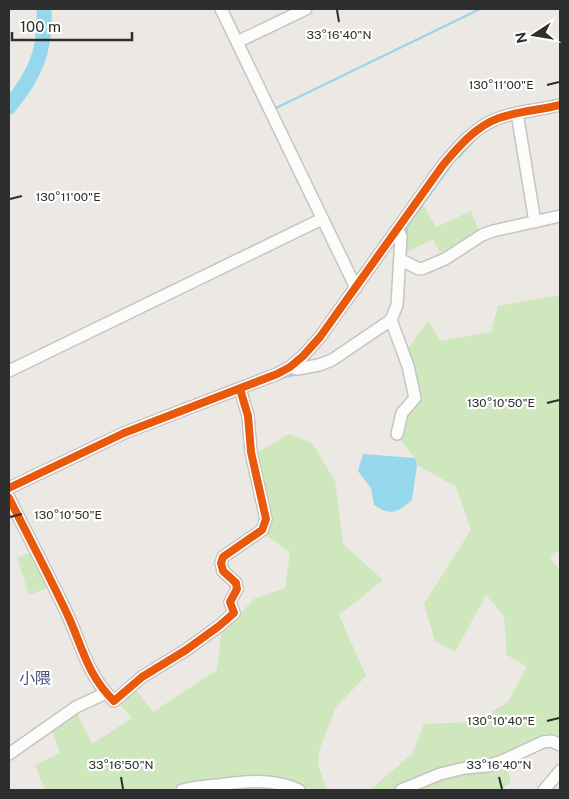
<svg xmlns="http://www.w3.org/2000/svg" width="569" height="799" font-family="'Public Sans','Noto Sans JP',sans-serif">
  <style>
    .green { fill: #cee7bc }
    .water { fill: #97d7ee }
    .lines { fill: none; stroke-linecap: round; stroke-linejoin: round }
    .stream { stroke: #97d7ee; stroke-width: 2.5 }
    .river { stroke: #97d7ee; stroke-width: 15 }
    .minor-casing { stroke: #c5c4c5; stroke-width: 14 }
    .minor { stroke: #fcfcfb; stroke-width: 11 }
    .cycleway-casing { stroke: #fff; stroke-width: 11 }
    .cycleway { stroke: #e8590c; stroke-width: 8 }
    .ticks { fill: none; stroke: #2e2e2e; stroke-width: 2 }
    .labels { text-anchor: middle; stroke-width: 4.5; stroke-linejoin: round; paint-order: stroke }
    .neighbourhood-label { font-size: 16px; fill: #4c5581; stroke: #fff }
    .ticks-label { font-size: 12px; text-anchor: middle; fill: #2e2e2e; stroke: #fff; stroke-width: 4.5; stroke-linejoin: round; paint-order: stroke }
  </style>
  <rect width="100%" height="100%" fill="#ece8e4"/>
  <path class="green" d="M 422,203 L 436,227 L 471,211 L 479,231 L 440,253 L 433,239 L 399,256 L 398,234 Z
    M 560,295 L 560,549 L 550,558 L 560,571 L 560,739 L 555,734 L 504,757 L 511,782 L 501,790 L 370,790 L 412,754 L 424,724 L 475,722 L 508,702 L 527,667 L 507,655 L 504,616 L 486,595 L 455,652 L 435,641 L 424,604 L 471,530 L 456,487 L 417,465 L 415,458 L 394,432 L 417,394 L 407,350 L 428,321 L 440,341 L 491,332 L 498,306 Z
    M 289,434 L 312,443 L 335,481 L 343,544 L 383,580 L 339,615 L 366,676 L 336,707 L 319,751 L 318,764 L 326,790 L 45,790 L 35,765 L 60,753 L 51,727 L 76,711 L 92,744 L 132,718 L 119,703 L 134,687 L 153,712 L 217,670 L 222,628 L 238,616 L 254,599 L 285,588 L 290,552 L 267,536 L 265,501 L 255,454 Z
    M 36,550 L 54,585 L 29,595 L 17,558 Z"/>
  <path class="water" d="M 363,454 L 415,458 L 417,465 L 412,500 C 397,513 391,516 374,505 L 371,488 L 358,471 Z"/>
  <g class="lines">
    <path class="stream" d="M 276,108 L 480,9
      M 459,157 L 478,136
      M 406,239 L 407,226 L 451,165
      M 281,378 L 297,374"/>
    <path class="river" d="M 9,107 C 35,75 46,51 44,9"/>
    <defs>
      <path id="minor" d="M 221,9 L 356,288
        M 237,42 L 306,9
        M 517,113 L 535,222
        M 401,260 L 419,269 L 424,268 L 445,259 L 482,235 L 493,231 L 560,216
        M 391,320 L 408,366 L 415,398 L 402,413 L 397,434
        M 290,367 L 297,369 L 319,365 L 332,360 L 391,320 L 397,305 L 401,237 L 398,230
        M 9,371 L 322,219
        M 9,488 L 124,433 L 277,374 L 290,367 L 303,356 L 320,337 L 443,165 C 458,147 476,126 499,118 C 519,111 540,110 560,105
        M 9,498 C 29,538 50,577 69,618 C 83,649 88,676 114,701 L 142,677 L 186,650 L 219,626 L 234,613 L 230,602 L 237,589 L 236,583 L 223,571 L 221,563 L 223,557 L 262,530 L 266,519 L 251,452 L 248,416 L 240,389
        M 9,754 L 76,707 L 106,693
        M 182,790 C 194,787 206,786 218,785 C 245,781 273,778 299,790
        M 401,790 L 440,774 L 465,768 L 487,766 L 502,761 L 543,742 L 552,741 L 560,745
        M 544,790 L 560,771"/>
    </defs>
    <use href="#minor" class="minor-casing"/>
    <use href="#minor" class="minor"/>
    <defs>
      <path id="cycleway" d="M 9,488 L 124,433 L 277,374 L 290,367 L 303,356 L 320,337 L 443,165 C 458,147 476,126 499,118 C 519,111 540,110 560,105
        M 9,498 C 29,538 50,577 69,618 C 83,649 88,676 114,701 L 142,677 L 186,650 L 219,626 L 234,613 L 230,602 L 237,589 L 236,583 L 223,571 L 221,563 L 223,557 L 262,530 L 266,519 L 251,452 L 248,416 L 240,389"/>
    </defs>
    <use href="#cycleway" class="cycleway-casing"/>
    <use href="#cycleway" class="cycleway"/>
  </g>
  <path class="ticks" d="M 337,10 L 339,22M 547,85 L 559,82M 10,199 L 22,196M 547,403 L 559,400M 10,517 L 22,514M 547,721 L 559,718M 121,777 L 123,789M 499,777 L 502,789"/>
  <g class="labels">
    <g class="neighbourhood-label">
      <text x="35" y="684">小隈</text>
    </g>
  </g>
  <g class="ticks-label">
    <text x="339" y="39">33°16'40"N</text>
    <text x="501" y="89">130°11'00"E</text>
    <text x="68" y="201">130°11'00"E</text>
    <text x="501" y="407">130°10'50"E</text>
    <text x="68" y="519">130°10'50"E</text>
    <text x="501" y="725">130°10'40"E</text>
    <text x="121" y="769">33°16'50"N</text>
    <text x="499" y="769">33°16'40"N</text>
  </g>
  <rect width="569" height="799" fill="none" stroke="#2e2e2e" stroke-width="20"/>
  <g transform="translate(534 35) rotate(258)" stroke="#ffffff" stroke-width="4" paint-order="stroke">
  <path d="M0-4L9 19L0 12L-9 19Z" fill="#2e2e2e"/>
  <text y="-8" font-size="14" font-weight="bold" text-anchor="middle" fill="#2e2e2e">N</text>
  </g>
  <path d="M12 32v8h120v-8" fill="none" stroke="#2e2e2e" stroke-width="2.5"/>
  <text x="20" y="32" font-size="15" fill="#2e2e2e" stroke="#ffffff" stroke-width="4" paint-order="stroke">100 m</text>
</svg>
